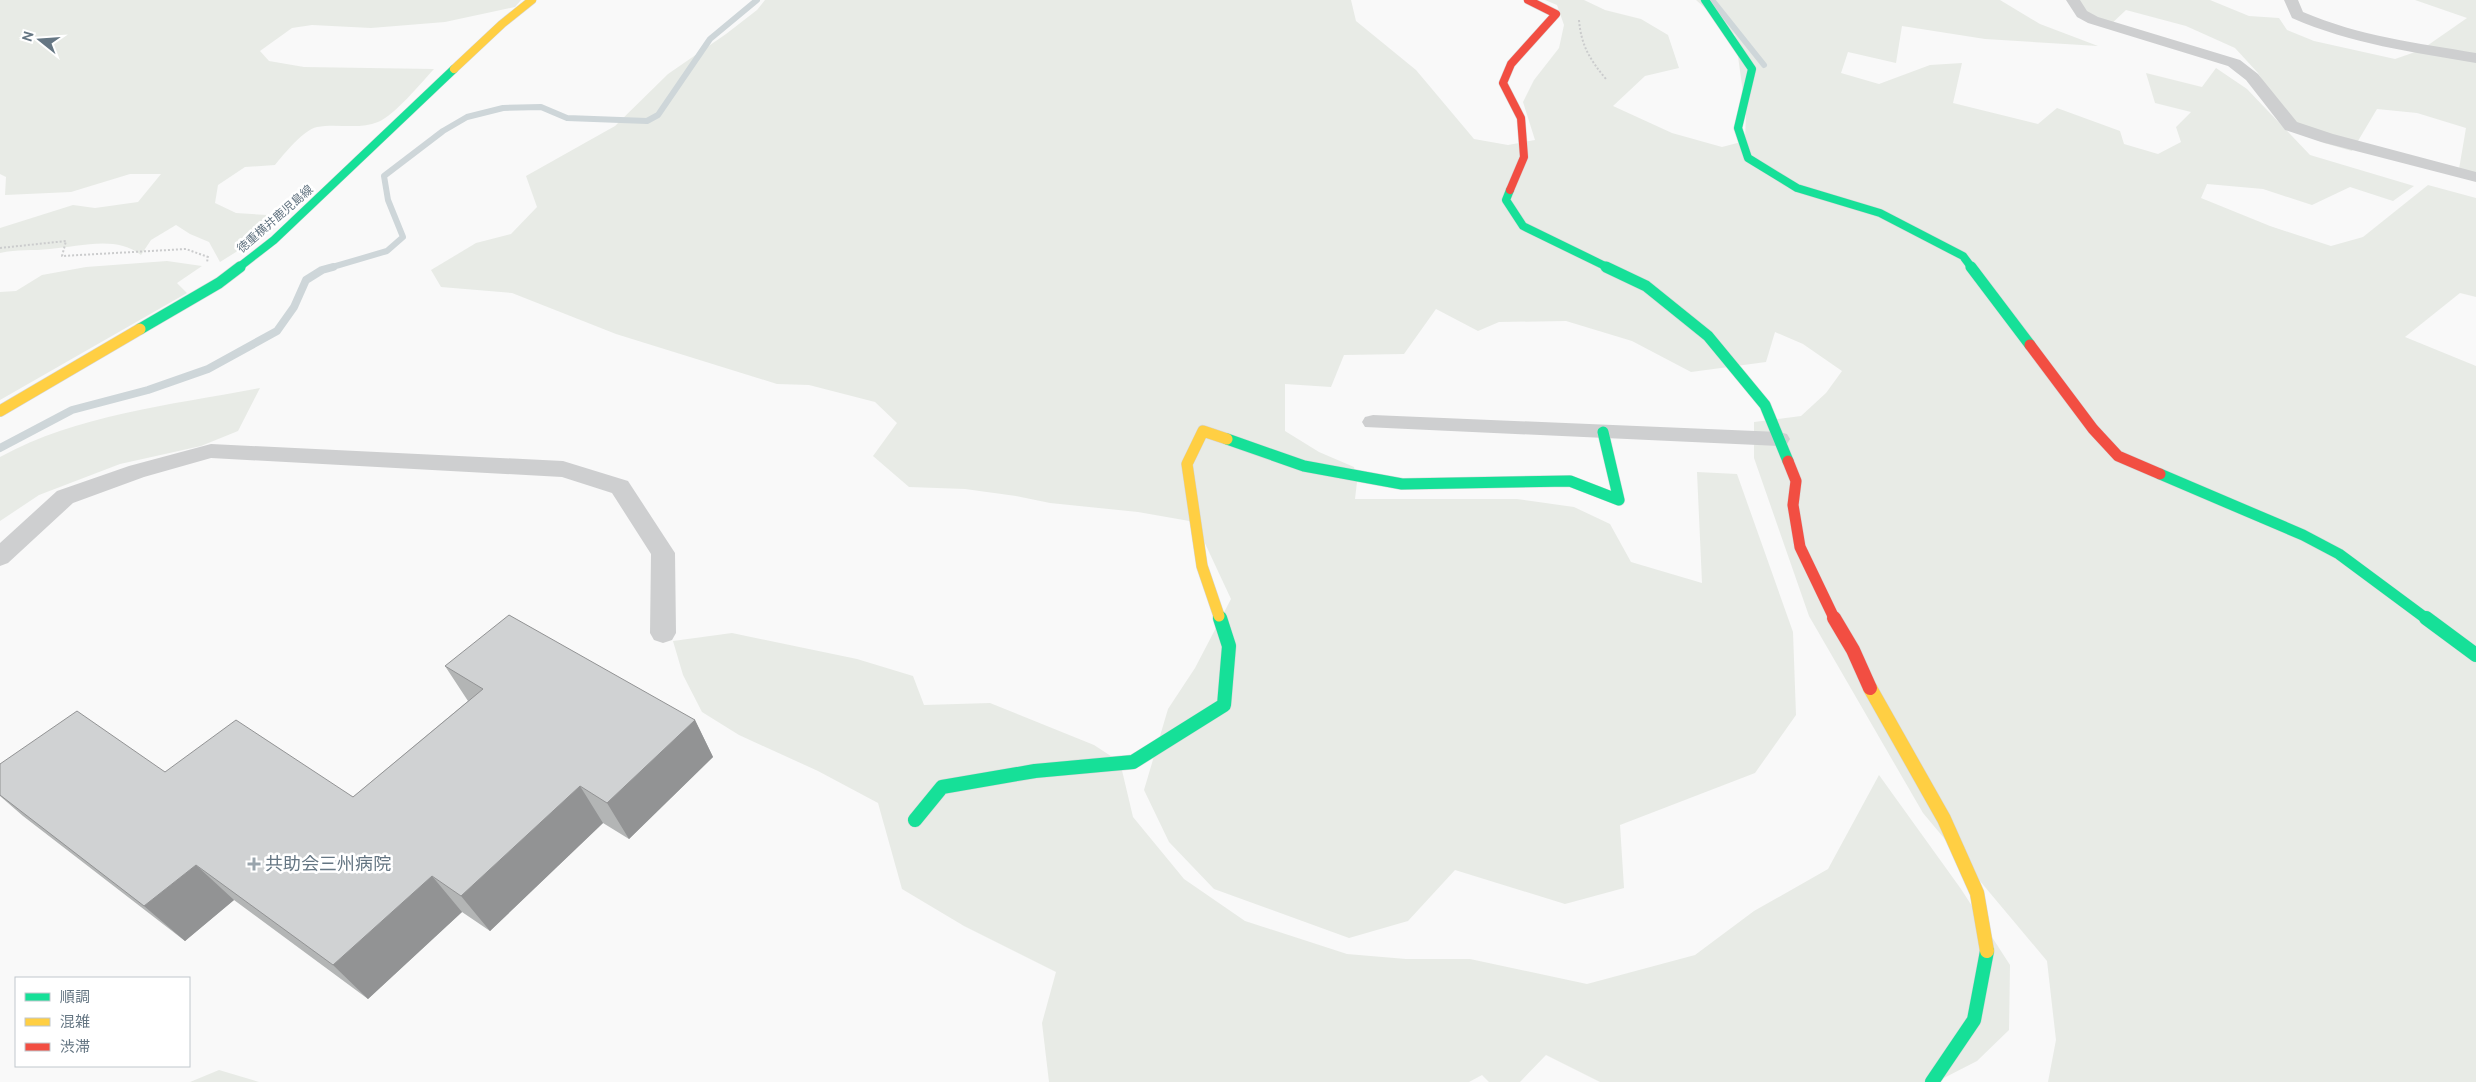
<svg xmlns="http://www.w3.org/2000/svg" width="2476" height="1082" font-family="Cabin,'Noto Sans JP',sans-serif">
  <style>
    .green { fill: #e8ebe6 }
    .lines { fill: none; stroke-linecap: round; stroke-linejoin: round }
    .stream-far1 { stroke: #ced6d9; stroke-width: 6 }
    .stream { stroke: #ced6d9; stroke-width: 8 }
    .fast-far2-casing { stroke: #d5d6d7; stroke-width: 9 }
    .fast-far1-casing { stroke: #d5d6d7; stroke-width: 12 }
    .fast-casing { stroke: #d5d6d7; stroke-width: 15 }
    .slow-far2-casing { stroke: #d5d6d7; stroke-width: 9 }
    .slow-far1-casing { stroke: #d5d6d7; stroke-width: 12 }
    .slow-casing { stroke: #d5d6d7; stroke-width: 15 }
    .jam-far2-casing { stroke: #d5d6d7; stroke-width: 9 }
    .jam-far1-casing { stroke: #d5d6d7; stroke-width: 12 }
    .jam-casing { stroke: #d5d6d7; stroke-width: 15 }
    .path { stroke: #cbcccd; stroke-width: 2; stroke-dasharray: 2 2; stroke-linecap: butt }
    .street { fill: #cecfd0; fill-rule: evenodd }
    .fast-far2 { stroke: #16e098; stroke-width: 8 }
    .fast-far1 { stroke: #16e098; stroke-width: 11 }
    .fast { stroke: #16e098; stroke-width: 14 }
    .slow-far2 { stroke: #ffcf43; stroke-width: 8 }
    .slow-far1 { stroke: #ffcf43; stroke-width: 11 }
    .slow { stroke: #ffcf43; stroke-width: 14 }
    .jam-far2 { stroke: #f24e42; stroke-width: 8 }
    .jam-far1 { stroke: #f24e42; stroke-width: 11 }
    .jam { stroke: #f24e42; stroke-width: 14 }
    .wall { fill: #b3b5b5 }
    .shaded-wall { fill: #929394 }
    .building { fill: #d0d2d3; stroke: #929394 }
    .poi-dot { fill: #99a4ac; stroke: #fff; stroke-width: 2 }
    .labels { text-anchor: middle; stroke-width: 5; stroke-linejoin: round; paint-order: stroke }
    .far-street-label { font-size: 12px; fill: #657683; stroke: #fff }
    .near-poi-label { font-size: 18px; fill: #657683; stroke: #fff; text-anchor: start }
  </style>
  <rect width="100%" height="100%" fill="#f9f9f9"/>
  <path class="green" d="M 0,0 L 521,0 L 515,7 L 445,22 L 371,28 L 312,25 L 292,28 L 260,51 L 269,61 L 304,67 L 434,69 C 421,83 395,115 378,122 C 359,130 337,123 317,127 C 303,130 284,154 275,165 L 245,167 L 218,185 L 215,203 L 236,213 L 267,215 L 244,247 L 220,262 L 209,242 L 190,234 L 176,225 L 151,240 L 141,255 C 116,235 79,247 50,249 C 33,251 17,249 0,253 L 0,228 L 73,205 L 95,208 L 138,202 L 161,174 L 130,174 L 71,192 L 5,195 L 6,177 L 0,174 Z
    M 765,0 L 1351,0 L 1356,21 L 1416,70 L 1474,139 L 1508,145 L 1535,140 L 1523,102 L 1534,80 L 1559,48 L 1564,25 L 1557,5 L 1545,0 L 1584,0 L 1605,10 L 1641,19 L 1668,35 L 1679,68 L 1645,76 L 1613,106 L 1672,133 L 1722,147 L 1745,141 L 1746,114 L 1735,35 L 1696,0 L 2000,0 L 2040,24 L 2098,46 L 1985,39 L 1902,26 L 1896,63 L 1848,52 L 1841,73 L 1879,84 L 1930,65 L 1962,63 L 1953,103 L 2038,124 L 2057,108 L 2120,131 L 2124,144 L 2158,154 L 2181,142 L 2176,127 L 2191,112 L 2155,103 L 2146,73 L 2202,87 L 2216,68 L 2247,89 L 2310,155 L 2414,186 L 2393,201 L 2350,187 L 2312,205 L 2263,189 L 2207,184 L 2201,198 L 2270,226 L 2331,246 L 2363,237 L 2428,185 L 2476,198 L 2476,297 L 2460,293 L 2405,337 L 2476,366 L 2476,1082 L 2048,1082 L 2056,1040 L 2047,961 L 1923,813 L 1809,616 L 1754,458 L 1754,422 L 1801,416 L 1826,393 L 1842,371 L 1803,344 L 1775,332 L 1766,362 L 1691,372 L 1632,341 L 1566,321 L 1499,322 L 1478,331 L 1436,309 L 1404,354 L 1344,355 L 1331,387 L 1285,384 L 1285,431 L 1319,452 L 1354,467 L 1357,482 L 1355,499 L 1517,499 L 1574,507 L 1610,524 L 1631,562 L 1702,583 L 1697,472 L 1737,474 L 1793,632 L 1796,715 L 1755,773 L 1620,825 L 1624,888 L 1565,904 L 1455,870 L 1408,921 L 1349,938 L 1214,889 L 1169,842 L 1144,790 L 1168,709 L 1195,668 L 1231,599 L 1195,522 L 1138,512 L 1050,503 L 1016,496 L 965,489 L 909,487 L 873,456 L 897,423 L 875,402 L 809,385 L 777,384 L 616,334 L 512,293 L 441,287 L 431,270 L 476,243 L 511,234 L 537,207 L 526,176 L 615,126 L 668,74 L 726,34 L 757,10 Z
    M 2068,0 L 2210,0 L 2249,16 L 2279,18 L 2287,30 L 2314,41 L 2395,59 L 2421,50 L 2467,18 L 2415,0 L 2476,0 L 2476,180 L 2458,175 L 2466,128 L 2417,113 L 2377,109 L 2352,151 L 2324,143 L 2297,127 L 2280,110 L 2258,73 L 2235,48 L 2186,26 L 2126,10 L 2108,27 Z
    M 167,261 L 202,266 L 177,283 L 187,293 L 0,400 L 0,292 L 16,291 L 42,275 L 86,267 Z
    M 260,388 L 238,431 L 201,446 L 120,464 L 39,495 L 0,521 L 0,457 C 79,414 172,405 260,388 Z
    M 732,633 L 857,659 L 913,676 L 924,705 L 990,703 L 1094,745 L 1120,762 L 1133,817 L 1184,879 L 1245,921 L 1347,954 L 1406,959 L 1470,959 L 1587,984 L 1695,955 L 1754,911 L 1828,869 L 1879,775 L 1961,889 L 2010,965 L 2009,1030 L 1977,1061 L 1936,1082 L 1600,1082 L 1546,1055 L 1520,1082 L 1489,1082 L 1482,1075 L 1469,1082 L 1049,1082 L 1042,1023 L 1056,972 L 964,926 L 902,889 L 878,803 L 818,771 L 739,735 L 702,712 L 683,675 L 673,641 Z
    M 219,1070 L 259,1082 L 190,1082 Z"/>
  <g class="lines">
    <path class="stream-far1" d="M 1712,0 L 1764,65
      M 329,268 L 387,251 L 403,237 L 388,200 L 384,176 L 443,131 L 467,117 L 503,108 L 541,107 L 567,118 L 647,121 L 658,115 L 710,39 L 757,0"/>
    <path class="stream" d="M 0,448 L 72,410 L 148,390 L 208,369 L 277,331 L 294,307 L 306,280 L 322,270 L 333,267"/>
    <defs>
      <path id="fast-far2" d="M 1705,0 L 1752,69 L 1738,128 L 1748,158 L 1797,188 L 1880,213 L 1963,256 L 1972,268
        M 1510,190 L 1506,200 L 1523,226 L 1609,268
        M 238,268 L 274,240 L 454,69"/>
      <path id="fast-far1" d="M 1606,267 L 1646,286 L 1708,336 L 1765,405 L 1788,461
        M 1971,267 L 2030,345
        M 140,329 L 219,283 L 240,267
        M 1227,439 L 1304,466 L 1402,484 L 1570,481 L 1619,500 L 1603,432
        M 2160,474 L 2303,535 L 2339,554 L 2428,620
        M 1219,616 L 1220,620"/>
      <path id="fast" d="M 2426,618 L 2476,655
        M 915,820 L 942,787 L 1035,771 L 1133,762 L 1224,705 L 1229,646 L 1220,618
        M 1932,1082 L 1974,1020 L 1987,951"/>
      <path id="slow-far2" d="M 454,69 L 502,24 L 532,0"/>
      <path id="slow-far1" d="M 0,411 L 140,329
        M 1219,616 L 1202,566 L 1187,464 L 1203,431 L 1227,439"/>
      <path id="slow" d="M 1870,688 L 1944,819 L 1977,893 L 1987,951"/>
      <path id="jam-far2" d="M 1510,190 L 1524,157 L 1521,118 L 1503,83 L 1511,64 L 1556,14 L 1528,0"/>
      <path id="jam-far1" d="M 2030,345 L 2093,429 L 2118,456 L 2160,474
        M 1788,461 L 1796,481 L 1793,505 L 1800,547 L 1835,620"/>
      <path id="jam" d="M 1834,618 L 1853,650 L 1870,688"/>
    </defs>
    <use href="#fast-far2" class="fast-far2-casing"/>
    <use href="#fast-far1" class="fast-far1-casing"/>
    <use href="#fast" class="fast-casing"/>
    <use href="#slow-far2" class="slow-far2-casing"/>
    <use href="#slow-far1" class="slow-far1-casing"/>
    <use href="#slow" class="slow-casing"/>
    <use href="#jam-far2" class="jam-far2-casing"/>
    <use href="#jam-far1" class="jam-far1-casing"/>
    <use href="#jam" class="jam-casing"/>
    <path class="path" d="M 1579,20 C 1581,45 1590,60 1606,79
      M 0,248 L 66,241 L 62,256 L 186,249 L 208,257 L 207,262"/>
    <path class="street" d="M 2066,0 L 2080,0 L 2087,11 L 2098,17 L 2240,60 L 2258,74 L 2297,122 L 2333,134 L 2476,172 L 2476,182 L 2321,142 L 2285,130 L 2246,80 L 2228,66 L 2088,23 L 2077,17 Z
      M 2284,0 L 2298,0 L 2303,12 C 2359,36 2417,43 2476,53 L 2476,63 C 2413,52 2351,44 2292,18 Z
      M 1373,415 L 1779,432 L 1787,434 L 1790,439 L 1787,444 L 1779,446 L 1365,427 L 1362,422 L 1365,417 Z
      M 211,444 L 563,461 L 628,481 L 675,553 L 676,633 L 672,640 L 663,643 L 654,640 L 650,633 L 651,554 L 612,493 L 562,477 L 211,458 L 144,477 L 73,503 L 8,563 L 0,566 L 0,543 L 57,491 L 129,466 Z"/>
    <use href="#fast-far2" class="fast-far2"/>
    <use href="#fast-far1" class="fast-far1"/>
    <use href="#fast" class="fast"/>
    <use href="#slow-far2" class="slow-far2"/>
    <use href="#slow-far1" class="slow-far1"/>
    <use href="#slow" class="slow"/>
    <use href="#jam-far2" class="jam-far2"/>
    <use href="#jam-far1" class="jam-far1"/>
    <use href="#jam" class="jam"/>
  </g>
  <path class="wall" d="M 445,666 L 695,720 L 713,757 L 629,839 L 603,823 L 490,931 L 462,912 L 368,999 L 234,900 L 185,941 L 23,816 L 0,796 L 0,764 L 353,797 L 468,701 Z"/>
  <path class="shaded-wall" d="M 695,720 L 713,757 L 629,839 L 607,803 Z
    M 580,786 L 603,823 L 490,931 L 461,896 Z
    M 196,865 L 234,900 L 185,941 L 144,906 Z
    M 432,876 L 462,912 L 368,999 L 333,965 Z"/>
  <path class="building" d="M 509,615 L 695,720 L 607,803 L 580,786 L 461,896 L 432,876 L 333,965 L 196,865 L 144,906 L 0,795 L 0,764 L 77,711 L 165,772 L 236,720 L 353,797 L 483,689 L 445,666 Z"/>
  <path class="poi-dot" d="M251.5 856.5h5v5h5v5h-5v5h-5v-5h-5v-5h5z"/>
  <g class="labels">
    <g class="far-street-label">
      <text transform="translate(275 219) rotate(-41)" y="4">徳重横井鹿児島線</text>
    </g>
    <g class="near-poi-label">
      <text x="265" y="870">共助会三州病院</text>
    </g>
  </g>
  <rect x="15" y="977" width="175" height="90" fill="#ffffff" stroke="#c1c8cd"/>
  <rect x="25" y="993" width="25" height="8" fill="#16e098" stroke="#c1c8cd"/>
  <text x="60" y="1002" font-size="15" fill="#657683">順調</text>
  <rect x="25" y="1018" width="25" height="8" fill="#ffcf43" stroke="#c1c8cd"/>
  <text x="60" y="1027" font-size="15" fill="#657683">混雑</text>
  <rect x="25" y="1043" width="25" height="8" fill="#f24e42" stroke="#c1c8cd"/>
  <text x="60" y="1052" font-size="15" fill="#657683">渋滞</text>
  <g transform="translate(40 40) rotate(287)" stroke="#ffffff" stroke-width="4" paint-order="stroke">
  <path d="M0-4L9 19L0 12L-9 19Z" fill="#657683"/>
  <text y="-8" font-size="14" font-weight="bold" text-anchor="middle" fill="#657683">N</text>
  </g>
</svg>
